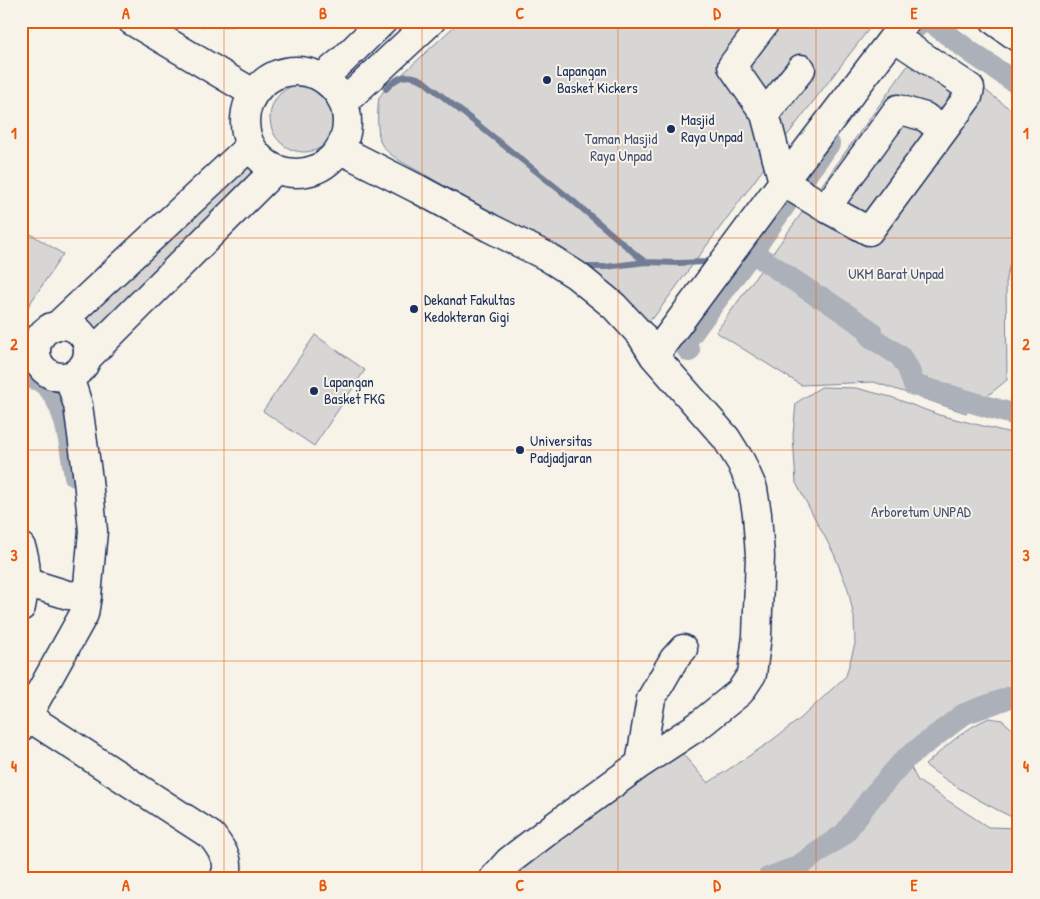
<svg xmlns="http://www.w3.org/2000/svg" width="1040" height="899" font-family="'Patrick Hand',sans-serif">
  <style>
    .green { fill: #d7d6d4; stroke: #798299 }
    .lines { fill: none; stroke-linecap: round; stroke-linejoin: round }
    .stream { stroke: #727c95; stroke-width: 6 }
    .canal { stroke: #acb0b9; stroke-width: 22 }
    .minor-casing { stroke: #1b2f5e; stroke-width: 31 }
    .minor { stroke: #f7f3e8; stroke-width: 28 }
    .grid { fill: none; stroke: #e8590c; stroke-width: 1; stroke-opacity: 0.55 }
    .poi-dot { fill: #1b2f5e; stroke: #f7f3e8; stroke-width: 2 }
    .labels { text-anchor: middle; stroke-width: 4; stroke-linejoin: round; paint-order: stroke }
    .poi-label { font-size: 15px; fill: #1b2f5e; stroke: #f7f3e8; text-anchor: start }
    .park-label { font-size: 15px; fill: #415076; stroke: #f7f3e8 }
    .neatline { fill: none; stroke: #e8590c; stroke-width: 2 }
    .grid-label { font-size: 16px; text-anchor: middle; font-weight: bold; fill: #e8590c }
  </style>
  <rect width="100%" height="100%" fill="#f7f3e8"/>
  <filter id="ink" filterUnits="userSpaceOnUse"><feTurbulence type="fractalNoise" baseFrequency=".02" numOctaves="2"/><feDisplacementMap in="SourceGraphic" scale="10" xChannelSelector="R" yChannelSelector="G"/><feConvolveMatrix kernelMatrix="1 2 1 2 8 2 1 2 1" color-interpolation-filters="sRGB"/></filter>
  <g filter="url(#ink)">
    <path class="green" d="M 187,21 L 263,21 C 242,25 206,32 187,21 Z
      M 460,21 L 875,21 L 773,154 L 764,168 L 654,317 L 649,320 L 642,320 C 574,272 507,221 434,180 C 420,171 388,158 381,143 C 377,135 377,108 379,98 C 380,97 382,93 383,92 Z
      M 924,43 L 1019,116 L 1019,234 L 1006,278 L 1007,380 L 966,413 L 874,382 L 801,385 L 716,332 Z
      M270 118a34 34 0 1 1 68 0a34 34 0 1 1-68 0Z
      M 245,165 L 251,169 L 256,176 L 102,330 C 92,327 89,323 86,313 Z
      M 21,228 L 63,254 L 21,317 Z
      M 315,335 L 365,370 L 314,446 L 263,411 Z
      M 821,387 L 856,388 L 891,397 L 939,415 L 1019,435 L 1019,690 L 965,716 L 908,762 L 918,781 L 988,827 L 1019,828 L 1019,878 L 502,878 L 514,866 L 681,752 L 708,783 L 767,744 L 800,719 L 846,676 L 855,644 L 854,617 L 848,589 L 834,554 L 796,483 L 793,436 L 796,403 Z
      M 989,718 L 1002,720 L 1019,735 L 1019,815 L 1014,818 C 982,803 952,785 925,765 C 944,748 965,728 989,718 Z"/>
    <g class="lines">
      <path class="stream" d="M 386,89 C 397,77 406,72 422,80 L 572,200 L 640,258 L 646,262 L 678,263 L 706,262 L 715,260
        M 739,255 L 752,252
        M 580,266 L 582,267 L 605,267 L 646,262"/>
      <path class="canal" d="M 908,36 L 920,23 L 931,22 L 972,53 L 1019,85
        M 800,183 L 829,144
        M 752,252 L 817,296 L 821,297 L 871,331 L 870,335 L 871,337 L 900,356 L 908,368 L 914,385 L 1019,416
        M 689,351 L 684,344 L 752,252 L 792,195
        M 21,378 C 29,377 37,378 43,383 C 67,402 70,448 75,476
        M 768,878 L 797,867 L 844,834 L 871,798 L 904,760 L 964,714 L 1019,694"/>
      <defs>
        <path id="minor" d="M 132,21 L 253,93
          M 995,21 L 1019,38
          M 894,37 L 970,88 L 968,97 L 943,131
          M 801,69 L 765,114 L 783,182 L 826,208 L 898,109 L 925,117 L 943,131 L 869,231 L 826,208
          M245 122a51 51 0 1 1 102 0a51 51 0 1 1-102 0Z
          M 322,78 L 342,61 L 383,21
          M 343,103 L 431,21
          M 765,114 L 732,66 L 766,21
          M 339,149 L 418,189 L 490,228 L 546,256 L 576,275 L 614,306 L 641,335 L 654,356 L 726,438 L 741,462 L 753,489 L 757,514 L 760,556 L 757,636 L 752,674 L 740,692 L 698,726 L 640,764 L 552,828 L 509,861 L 494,878
          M36 351a26 26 0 1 1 52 0a26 26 0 1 1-52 0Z
          M 58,325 L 250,146
          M 654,356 L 783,182 L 906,21
          M 88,357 L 276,169
          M 21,547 C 29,567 25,586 21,607
          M 26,582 L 68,595 L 87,596
          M 27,716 L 212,836 C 221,849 233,862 224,878
          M 21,727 L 84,614 L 87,596 L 93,531 L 88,480 L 78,405 L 69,377
          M 640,764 L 651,699 L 674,659 L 683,649"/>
      </defs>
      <use href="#minor" class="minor-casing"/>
      <use href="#minor" class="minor"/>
    </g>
  </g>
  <path class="grid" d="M 224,21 L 224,878M 422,21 L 422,878M 618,21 L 618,878M 816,21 L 816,878M 21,238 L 1019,238M 21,450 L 1019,450M 21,661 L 1019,661"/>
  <g class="poi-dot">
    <circle cx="547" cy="80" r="5"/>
    <circle cx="671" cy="129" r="5"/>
    <circle cx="414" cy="309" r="5"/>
    <circle cx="314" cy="391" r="5"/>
    <circle cx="520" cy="450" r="5"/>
  </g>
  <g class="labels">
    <g class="poi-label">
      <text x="557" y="76">Lapangan<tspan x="557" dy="17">Basket Kickers</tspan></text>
      <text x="681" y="125">Masjid<tspan x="681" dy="17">Raya Unpad</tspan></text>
      <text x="424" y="305">Dekanat Fakultas<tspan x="424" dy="17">Kedokteran Gigi</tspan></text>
      <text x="324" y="387">Lapangan<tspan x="324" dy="17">Basket FKG</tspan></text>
      <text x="530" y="446">Universitas<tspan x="530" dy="17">Padjadjaran</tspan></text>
    </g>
    <g class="park-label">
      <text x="621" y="144">Taman Masjid<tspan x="621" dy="17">Raya Unpad</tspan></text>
      <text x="896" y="279">UKM Barat Unpad</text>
      <text x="921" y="517">Arboretum UNPAD</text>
    </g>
  </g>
  <rect width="1040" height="899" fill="none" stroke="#f7f3e8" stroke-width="55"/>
  <rect x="28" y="28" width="984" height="844" class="neatline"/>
  <g class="grid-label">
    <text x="126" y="19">A</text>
    <text x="323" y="19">B</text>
    <text x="520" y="19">C</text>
    <text x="717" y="19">D</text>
    <text x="914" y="19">E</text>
    <text x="14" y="139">1</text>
    <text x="1026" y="139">1</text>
    <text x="14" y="350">2</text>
    <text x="1026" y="350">2</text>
    <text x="14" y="561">3</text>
    <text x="1026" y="561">3</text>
    <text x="14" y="772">4</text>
    <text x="1026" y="772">4</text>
    <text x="126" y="891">A</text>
    <text x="323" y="891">B</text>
    <text x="520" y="891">C</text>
    <text x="717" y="891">D</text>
    <text x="914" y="891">E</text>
  </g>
</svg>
